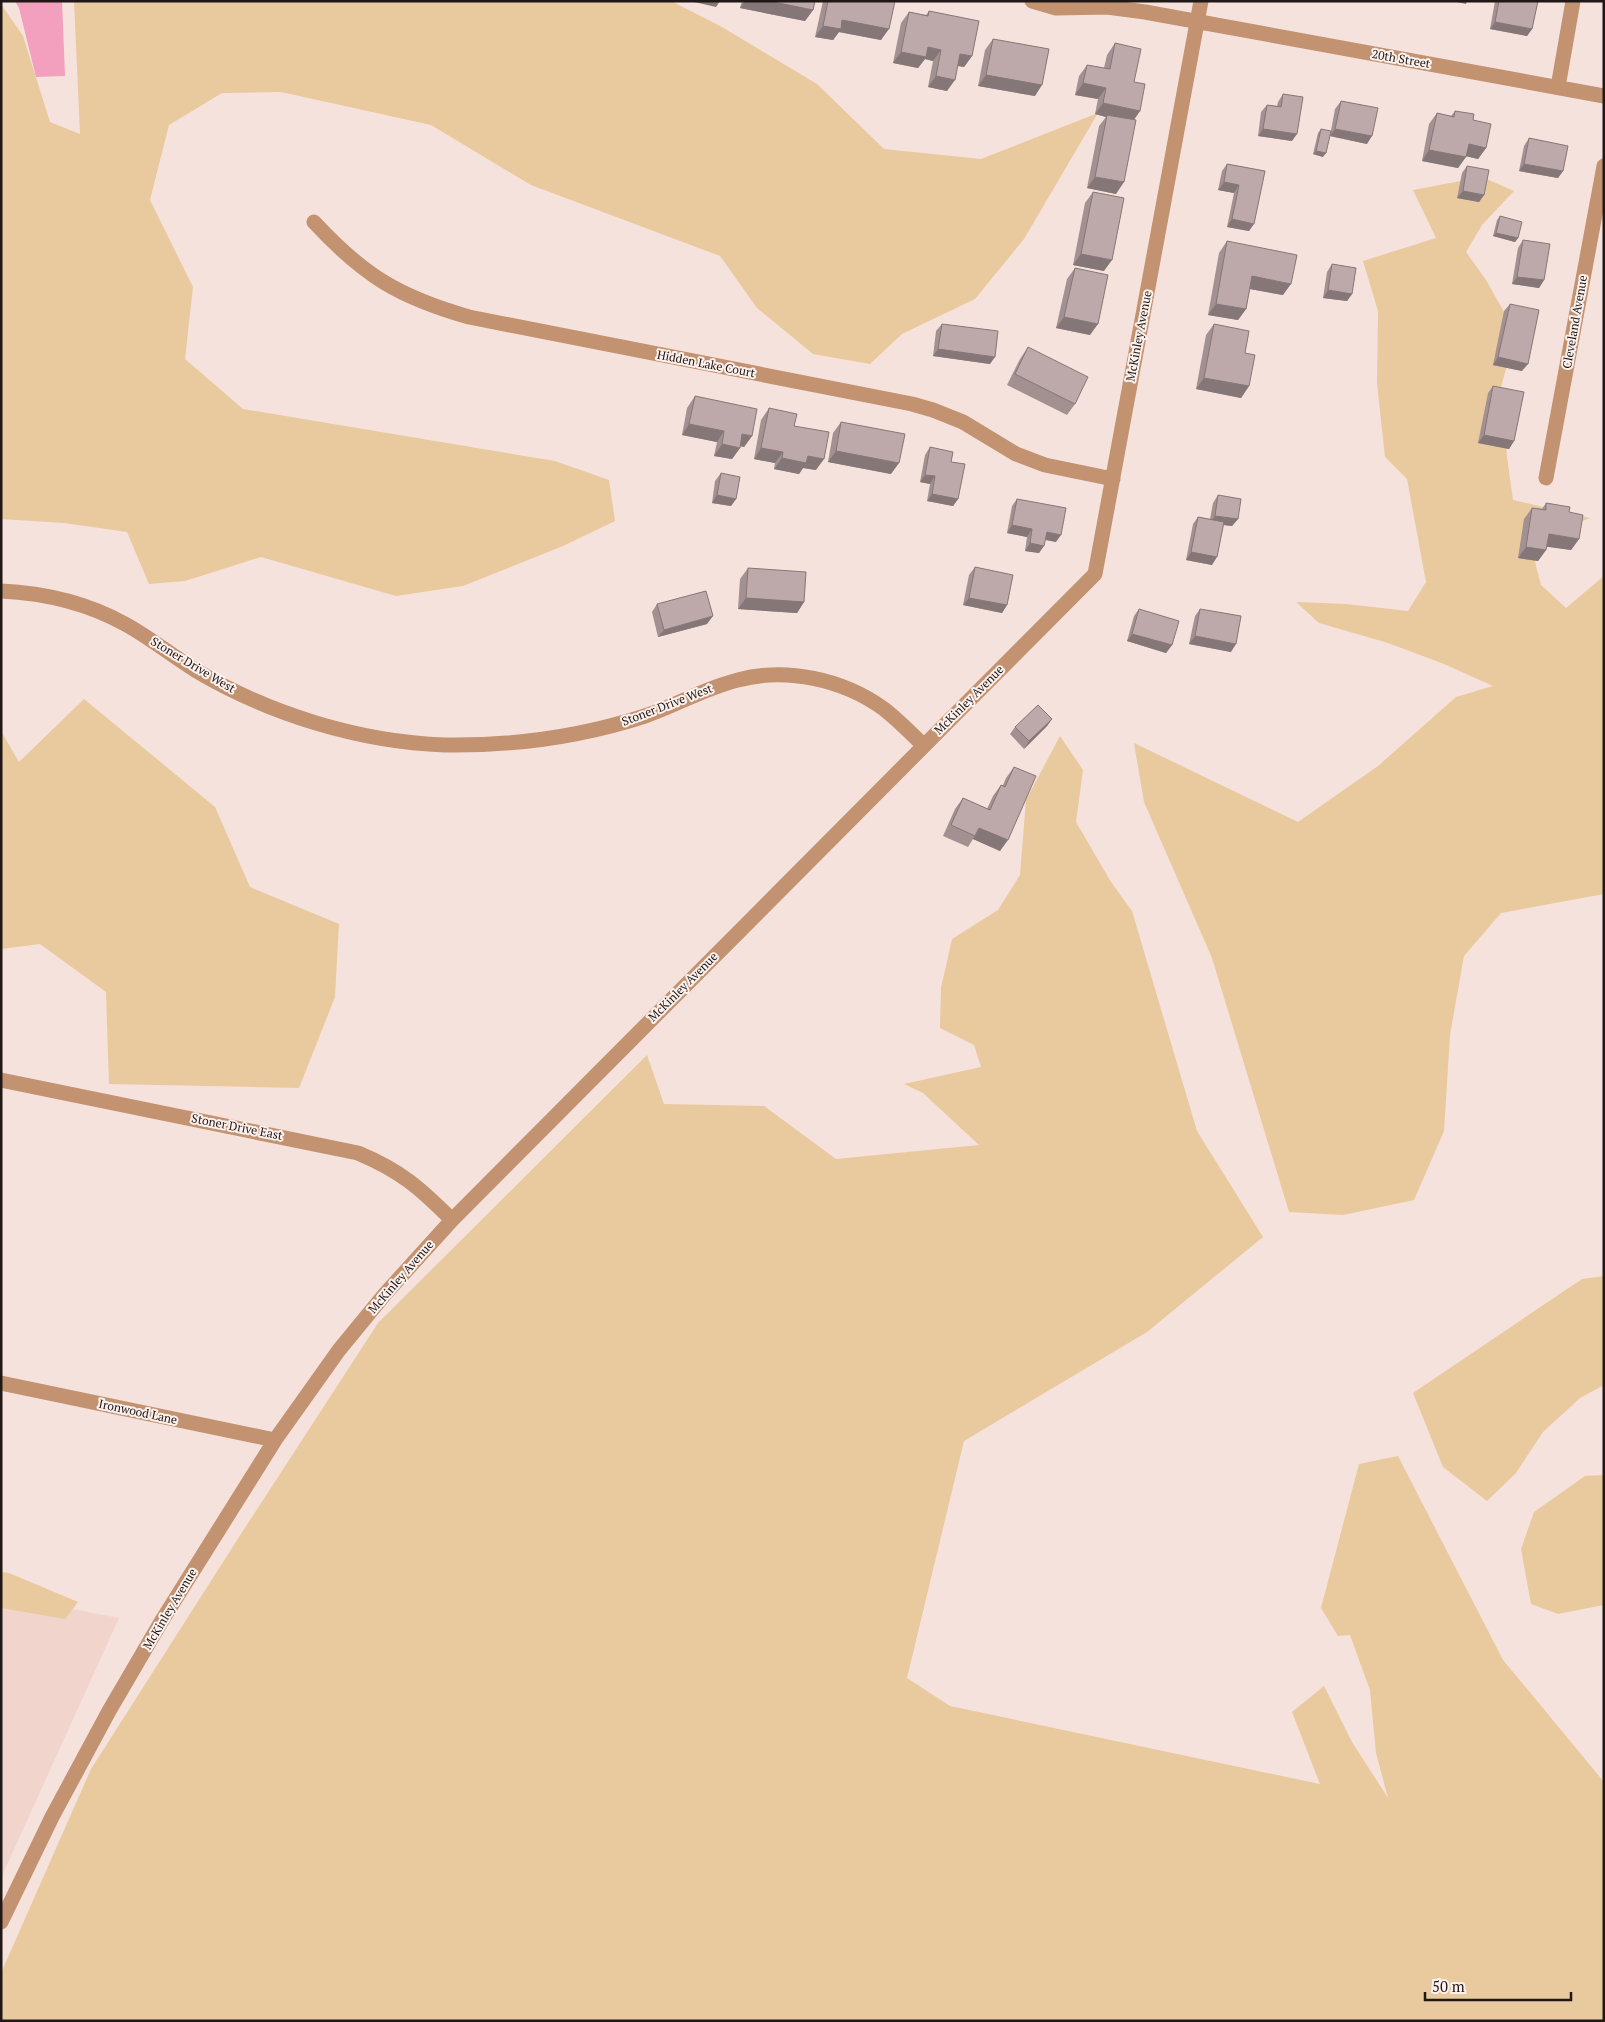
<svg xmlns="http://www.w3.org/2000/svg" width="1605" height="2022" font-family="'PT Serif',serif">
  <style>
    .built { fill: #f1d5cd }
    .green { fill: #e9c99e }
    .water { fill: #f3a0be }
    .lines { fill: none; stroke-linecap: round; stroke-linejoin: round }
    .minor { stroke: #c29271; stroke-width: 15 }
    .wall { fill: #a39192 }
    .shaded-wall { fill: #857677 }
    .building { fill: #bea9aa; stroke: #857677 }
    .labels { text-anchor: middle; stroke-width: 4; stroke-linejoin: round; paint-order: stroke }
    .street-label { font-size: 12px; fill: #1f1816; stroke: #fdf1ed }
  </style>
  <rect width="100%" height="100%" fill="#f6e2dc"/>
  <path class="built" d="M 1,1595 L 119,1618 L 1,1878 Z"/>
  <path class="green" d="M 74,1 L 671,1 L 722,27 L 817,84 L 884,149 L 981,159 L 1098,113 L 1024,239 L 975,299 L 902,334 L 870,364 L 813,354 L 757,308 L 720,256 L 531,185 L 431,125 L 281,92 L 222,93 L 169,125 L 150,200 L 193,287 L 185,359 L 243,409 L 555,461 L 609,480 L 615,521 L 563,546 L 463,586 L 396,596 L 261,557 L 185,581 L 149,584 L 127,532 L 64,523 L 1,519 L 1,4 L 23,36 L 50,122 L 80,134 Z
    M 1482,177 L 1514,191 L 1482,225 L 1466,252 L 1486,280 L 1516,333 L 1501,387 L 1507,457 L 1513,500 L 1590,518 L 1530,543 L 1541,585 L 1566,608 L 1604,576 L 1604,894 L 1501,913 L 1464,956 L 1450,1035 L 1444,1131 L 1414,1200 L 1343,1215 L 1289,1212 L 1212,958 L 1144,802 L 1134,743 L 1298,822 L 1378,766 L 1456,697 L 1493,686 L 1444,664 L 1388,643 L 1319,623 L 1296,602 L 1346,604 L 1408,611 L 1426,582 L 1407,479 L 1385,457 L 1377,384 L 1378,311 L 1363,261 L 1436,238 L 1413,190 Z
    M 84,699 L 215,807 L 250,887 L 339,924 L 335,997 L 299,1088 L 109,1084 L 106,992 L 40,944 L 1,949 L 1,731 L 19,762 Z
    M 1060,736 L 1083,770 L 1076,822 L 1111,882 L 1132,911 L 1197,1131 L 1263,1237 L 1147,1332 L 964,1441 L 907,1678 L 950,1706 L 1320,1784 L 1292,1712 L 1324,1686 L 1352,1742 L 1388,1798 L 1376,1753 L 1370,1690 L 1350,1635 L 1338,1636 L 1321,1608 L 1359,1464 L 1398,1456 L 1503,1660 L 1604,1782 L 1604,2021 L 1,2021 L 1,1973 L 91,1769 L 239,1537 L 378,1323 L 647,1055 L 664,1104 L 764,1106 L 836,1159 L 979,1145 L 923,1093 L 904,1084 L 981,1067 L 974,1045 L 940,1028 L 941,988 L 952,939 L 998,910 L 1020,875 L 1026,800 Z
    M 1604,1276 L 1604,1385 L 1580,1398 L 1543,1432 L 1516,1473 L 1487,1501 L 1443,1467 L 1413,1393 L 1582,1279 Z
    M 1604,1475 L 1604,1605 L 1558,1614 L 1531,1604 L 1521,1549 L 1534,1512 L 1585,1476 Z
    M 1,1572 L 9,1573 L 78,1602 L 65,1619 L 1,1608 Z"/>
  <path class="water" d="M 15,1 L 62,1 L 65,76 L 36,77 L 19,8 Z"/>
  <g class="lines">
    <path class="minor" d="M 1032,1 L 1056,8 L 1107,7 L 1145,12 L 1604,96
      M 1558,87 L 1573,1
      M 314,222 C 364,276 399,297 469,317 L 912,404 L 933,410 L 963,422 L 1016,454 L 1045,465 L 1113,479
      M 1546,478 L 1604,166
      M 1,591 C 44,593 87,603 125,624 C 149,637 171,655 195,670 C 269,714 359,742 445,745 C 513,746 580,737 645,716 C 677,705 705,688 738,680 C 786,667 843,679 884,709 C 898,720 911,733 924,746
      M 1,1080 L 358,1153 C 401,1171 420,1188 452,1220
      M 1,1383 L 275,1440
      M 1,1922 L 52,1817 L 109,1711 L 161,1622 L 275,1440 L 339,1350 L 385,1294 L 452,1220 L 1095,574 L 1201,1"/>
  </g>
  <path class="wall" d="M 742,1 L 815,1 L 813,10 L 805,21 L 740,8 Z
    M 823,1 L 895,1 L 881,40 L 839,32 L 833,40 L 815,37 Z
    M 1495,1 L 1538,1 L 1532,29 L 1527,36 L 1490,29 Z
    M 929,11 L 972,56 L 964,67 L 958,66 L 947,91 L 928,87 L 933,61 L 925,59 L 918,68 L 893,63 L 901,23 L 909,12 L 926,15 Z
    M 993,39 L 1035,96 L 978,86 L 985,50 Z
    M 1115,43 L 1134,82 L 1140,111 L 1134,120 L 1116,194 L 1087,188 L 1099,126 L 1106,117 L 1095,114 L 1098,99 L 1075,95 L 1079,76 L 1087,65 L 1104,68 L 1107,55 Z
    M 1283,94 L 1292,141 L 1258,136 L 1261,112 L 1267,105 L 1277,106 L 1278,102 Z
    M 1341,101 L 1367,144 L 1330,136 L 1335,109 Z
    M 1455,111 L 1473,120 L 1486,148 L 1478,159 L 1466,156 L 1458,168 L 1422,161 L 1429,124 L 1437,113 L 1451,116 Z
    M 1321,129 L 1323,157 L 1313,154 L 1318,133 Z
    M 1529,138 L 1563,171 L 1558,178 L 1519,171 L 1524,146 Z
    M 1227,164 L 1265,171 L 1249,231 L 1227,227 L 1234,193 L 1218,190 L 1222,171 Z
    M 1467,166 L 1484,195 L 1479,202 L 1457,198 L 1462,173 Z
    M 1093,192 L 1104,271 L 1073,265 L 1085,203 Z
    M 1500,216 L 1518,238 L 1515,242 L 1493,236 L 1497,220 Z
    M 1523,240 L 1544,280 L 1539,288 L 1512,284 L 1518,248 Z
    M 1227,241 L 1283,295 L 1250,289 L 1246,309 L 1238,320 L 1208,315 L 1219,253 Z
    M 1332,264 L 1352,294 L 1347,301 L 1323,298 L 1327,272 Z
    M 1075,268 L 1090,335 L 1056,328 L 1067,279 Z
    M 1510,304 L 1522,371 L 1493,365 L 1504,311 Z
    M 942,324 L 990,364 L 933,356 L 936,331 Z
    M 1214,324 L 1245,353 L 1249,386 L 1241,398 L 1196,389 L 1206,335 Z
    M 1028,347 L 1075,404 L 1067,415 L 1007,385 L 1020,359 Z
    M 1493,386 L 1514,441 L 1509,449 L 1478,443 L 1488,393 Z
    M 695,396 L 752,436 L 744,447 L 740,446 L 740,448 L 732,459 L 714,456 L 717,442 L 682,435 L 687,408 Z
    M 769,408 L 794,426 L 816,470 L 803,468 L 799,474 L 774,469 L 775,463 L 754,459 L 761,420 Z
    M 841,422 L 891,474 L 828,462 L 833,433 Z
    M 930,447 L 951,462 L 958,499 L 953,506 L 927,501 L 930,484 L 920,482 L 925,455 Z
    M 721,473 L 736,499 L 731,506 L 712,503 L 715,481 Z
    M 1218,495 L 1238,519 L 1232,526 L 1223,525 L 1212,565 L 1186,560 L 1193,524 L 1198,517 L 1210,519 L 1213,503 Z
    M 1017,499 L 1056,542 L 1045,540 L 1039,553 L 1025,551 L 1027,537 L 1007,533 L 1012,506 Z
    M 1546,503 L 1569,512 L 1579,539 L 1571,550 L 1546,546 L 1546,550 L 1538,561 L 1518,558 L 1524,519 L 1532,508 L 1542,509 Z
    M 975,567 L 1007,605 L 1002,613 L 963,605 L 969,575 Z
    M 748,568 L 804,602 L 797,613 L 738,609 L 740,579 Z
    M 657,604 L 707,624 L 658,637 L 652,612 Z
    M 1139,609 L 1172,645 L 1166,653 L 1127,641 L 1134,616 Z
    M 1200,609 L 1231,652 L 1189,644 L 1195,616 Z
    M 1052,719 L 1047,726 L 1024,749 L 1010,734 L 1015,727 Z
    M 1014,767 L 1000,851 L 973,839 L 968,847 L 943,836 L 955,809 L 963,798 L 987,809 L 993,796 L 1001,785 L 1003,785 L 1006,778 Z"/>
  <path class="shaded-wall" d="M 690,1 L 720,1 L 716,7 Z
    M 745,1 L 769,1 L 813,10 L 805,21 L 740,8 Z
    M 1452,1 L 1467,1 L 1466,4 Z
    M 842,20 L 889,29 L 881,40 L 839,32 L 833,40 L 815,37 L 823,26 Z
    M 1495,22 L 1532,29 L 1527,36 L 1490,29 Z
    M 928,47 L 941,50 L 933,61 L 925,59 L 918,68 L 893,63 L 901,52 Z
    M 960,54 L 972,56 L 964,67 L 953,65 Z
    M 986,75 L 1042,85 L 1035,96 L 978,86 Z
    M 936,76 L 955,80 L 947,91 L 928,87 Z
    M 1083,83 L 1106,88 L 1098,99 L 1075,95 Z
    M 1103,103 L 1140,111 L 1132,122 L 1107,115 L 1106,117 L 1095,114 Z
    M 1263,129 L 1297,134 L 1292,141 L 1258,136 Z
    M 1335,129 L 1372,136 L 1367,144 L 1330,136 Z
    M 1469,144 L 1486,148 L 1478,159 L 1461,155 Z
    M 1429,150 L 1466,157 L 1458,168 L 1422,161 Z
    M 1316,151 L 1326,153 L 1323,157 L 1313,154 Z
    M 1524,164 L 1563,171 L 1558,178 L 1519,171 Z
    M 1095,177 L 1124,182 L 1116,194 L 1087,188 Z
    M 1224,182 L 1239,185 L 1234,193 L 1218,190 Z
    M 1463,191 L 1484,195 L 1479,202 L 1457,198 Z
    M 1232,219 L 1254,224 L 1249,231 L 1227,227 Z
    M 1496,233 L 1518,238 L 1515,242 L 1493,236 Z
    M 1081,254 L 1112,260 L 1104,271 L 1073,265 Z
    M 1252,276 L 1291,284 L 1283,295 L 1244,288 Z
    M 1517,277 L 1544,280 L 1539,288 L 1512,284 Z
    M 1328,290 L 1352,294 L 1347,301 L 1323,298 Z
    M 1216,304 L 1246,309 L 1238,320 L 1208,315 Z
    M 1064,317 L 1098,324 L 1090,335 L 1056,328 Z
    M 938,349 L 995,357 L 990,364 L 933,356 Z
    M 1498,357 L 1528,364 L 1522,371 L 1493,365 Z
    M 1204,378 L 1249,386 L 1241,398 L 1196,389 Z
    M 689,424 L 724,431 L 717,442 L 682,435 Z
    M 742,434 L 752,436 L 744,447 L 735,445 Z
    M 1484,435 L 1514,441 L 1509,449 L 1478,443 Z
    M 722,444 L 740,448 L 732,459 L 714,456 Z
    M 761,448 L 783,452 L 775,463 L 754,459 Z
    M 836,451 L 899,463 L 891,474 L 828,462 Z
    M 808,456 L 824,459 L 816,470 L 803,468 L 799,474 L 774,469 L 782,458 Z
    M 925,475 L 935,476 L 930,484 L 920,482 Z
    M 932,494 L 958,499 L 953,506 L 927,501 Z
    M 717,495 L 736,499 L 731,506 L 712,503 Z
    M 1215,516 L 1238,519 L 1232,526 L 1209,523 Z
    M 1012,525 L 1032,529 L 1027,537 L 1007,533 Z
    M 1047,532 L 1061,535 L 1056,542 L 1042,539 Z
    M 1549,534 L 1579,539 L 1571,550 L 1541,546 Z
    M 1030,543 L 1044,546 L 1039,553 L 1025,551 Z
    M 1526,547 L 1546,550 L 1538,561 L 1518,558 Z
    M 1191,552 L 1217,557 L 1212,565 L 1186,560 Z
    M 746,598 L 804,602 L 797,613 L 738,609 Z
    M 969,598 L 1007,605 L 1002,613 L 963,605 Z
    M 713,616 L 707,624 L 658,637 L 664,630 Z
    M 1132,634 L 1172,645 L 1166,653 L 1127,641 Z
    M 1195,636 L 1236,644 L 1231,652 L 1189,644 Z
    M 1052,719 L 1047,726 L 1024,749 L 1029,741 Z
    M 979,828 L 1008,840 L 1000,851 L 973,839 Z"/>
  <path class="building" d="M 769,1 L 815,1 L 813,10 Z
    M 828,1 L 895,1 L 889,29 L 842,20 L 841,29 L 823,26 Z
    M 1499,1 L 1538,1 L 1532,29 L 1495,22 Z
    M 929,11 L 979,21 L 972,56 L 960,54 L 955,80 L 936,76 L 941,50 L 928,47 L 926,57 L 901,52 L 909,12 L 928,16 Z
    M 993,39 L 1049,49 L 1042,85 L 986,75 Z
    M 1115,43 L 1141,49 L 1134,82 L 1145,84 L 1140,111 L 1103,103 L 1106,88 L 1083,83 L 1087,65 L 1110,69 Z
    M 1283,94 L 1303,97 L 1297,134 L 1263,129 L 1267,105 L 1281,107 Z
    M 1341,101 L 1378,108 L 1372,136 L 1335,129 Z
    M 1455,111 L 1474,114 L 1473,120 L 1491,124 L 1486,148 L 1469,144 L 1466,157 L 1429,150 L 1437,113 L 1454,117 Z
    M 1107,115 L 1136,120 L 1124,182 L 1095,177 Z
    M 1321,129 L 1331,131 L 1326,153 L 1316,151 Z
    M 1529,138 L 1568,146 L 1563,171 L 1524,164 Z
    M 1227,164 L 1265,171 L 1254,224 L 1232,219 L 1239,185 L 1224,182 Z
    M 1467,166 L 1489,170 L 1484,195 L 1463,191 Z
    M 1093,192 L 1124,198 L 1112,260 L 1081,254 Z
    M 1500,216 L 1522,222 L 1518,238 L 1496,233 Z
    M 1523,240 L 1550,244 L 1544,280 L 1517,277 Z
    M 1227,241 L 1297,255 L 1291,284 L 1252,276 L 1246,309 L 1216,304 Z
    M 1332,264 L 1356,268 L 1352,294 L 1328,290 Z
    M 1075,268 L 1108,275 L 1098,324 L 1064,317 Z
    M 1510,304 L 1539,310 L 1528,364 L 1498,357 Z
    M 942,324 L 998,331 L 995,357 L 938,349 Z
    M 1214,324 L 1249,331 L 1245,353 L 1255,355 L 1249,386 L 1204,378 Z
    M 1028,347 L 1088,377 L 1075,404 L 1015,374 Z
    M 1493,386 L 1524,392 L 1514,441 L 1484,435 Z
    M 695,396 L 757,409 L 752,436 L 742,434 L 740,448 L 722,444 L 724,431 L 689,424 Z
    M 769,408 L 797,414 L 794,426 L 829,432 L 824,459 L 808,456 L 806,463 L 782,458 L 783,452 L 761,448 Z
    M 841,422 L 905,434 L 899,463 L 836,451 Z
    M 930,447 L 953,452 L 951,462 L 965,464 L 958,499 L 932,494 L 935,476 L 925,475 Z
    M 721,473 L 740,477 L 736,499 L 717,495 Z
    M 1218,495 L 1241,499 L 1238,519 L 1215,516 Z
    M 1017,499 L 1066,508 L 1061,535 L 1047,532 L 1044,546 L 1030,543 L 1032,529 L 1012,525 Z
    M 1546,503 L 1570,507 L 1569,512 L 1583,515 L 1579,539 L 1549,534 L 1546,550 L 1526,547 L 1532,508 L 1546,510 Z
    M 1198,517 L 1224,522 L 1217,557 L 1191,552 Z
    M 975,567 L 1013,575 L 1007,605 L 969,598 Z
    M 748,568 L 806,572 L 804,602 L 746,598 Z
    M 706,591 L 713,616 L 664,630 L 657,604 Z
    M 1139,609 L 1179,621 L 1172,645 L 1132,634 Z
    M 1200,609 L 1241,616 L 1236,644 L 1195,636 Z
    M 1038,705 L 1052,719 L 1029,741 L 1015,727 Z
    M 1014,767 L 1036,776 L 1008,840 L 979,828 L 975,836 L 951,825 L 963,798 L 990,810 L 1001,785 L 1005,787 Z"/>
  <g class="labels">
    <g class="street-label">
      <text transform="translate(1401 59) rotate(10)" y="4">20th Street</text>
      <text transform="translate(1575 322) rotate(-80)" y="4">Cleveland Avenue</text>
      <text transform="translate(1139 336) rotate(-79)" y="4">McKinley Avenue</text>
      <text transform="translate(706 364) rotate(11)" y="4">Hidden Lake Court</text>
      <text transform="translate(193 665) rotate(31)" y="4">Stoner Drive West</text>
      <text transform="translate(969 700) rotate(-45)" y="4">McKinley Avenue</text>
      <text transform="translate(667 705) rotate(-21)" y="4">Stoner Drive West</text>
      <text transform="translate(683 987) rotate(-45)" y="4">McKinley Avenue</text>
      <text transform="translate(237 1127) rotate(11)" y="4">Stoner Drive East</text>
      <text transform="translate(401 1277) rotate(-49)" y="4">McKinley Avenue</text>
      <text transform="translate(138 1412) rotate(12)" y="4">Ironwood Lane</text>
      <text transform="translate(170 1609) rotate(-59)" y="4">McKinley Avenue</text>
    </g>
  </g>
  <rect width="1605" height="2022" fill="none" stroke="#1f1816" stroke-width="5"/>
  <path d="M1425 1992v8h146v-8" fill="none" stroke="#1f1816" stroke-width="2.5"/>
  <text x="1432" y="1992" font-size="15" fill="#1f1816" stroke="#fdf1ed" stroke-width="4" paint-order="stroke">50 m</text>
</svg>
